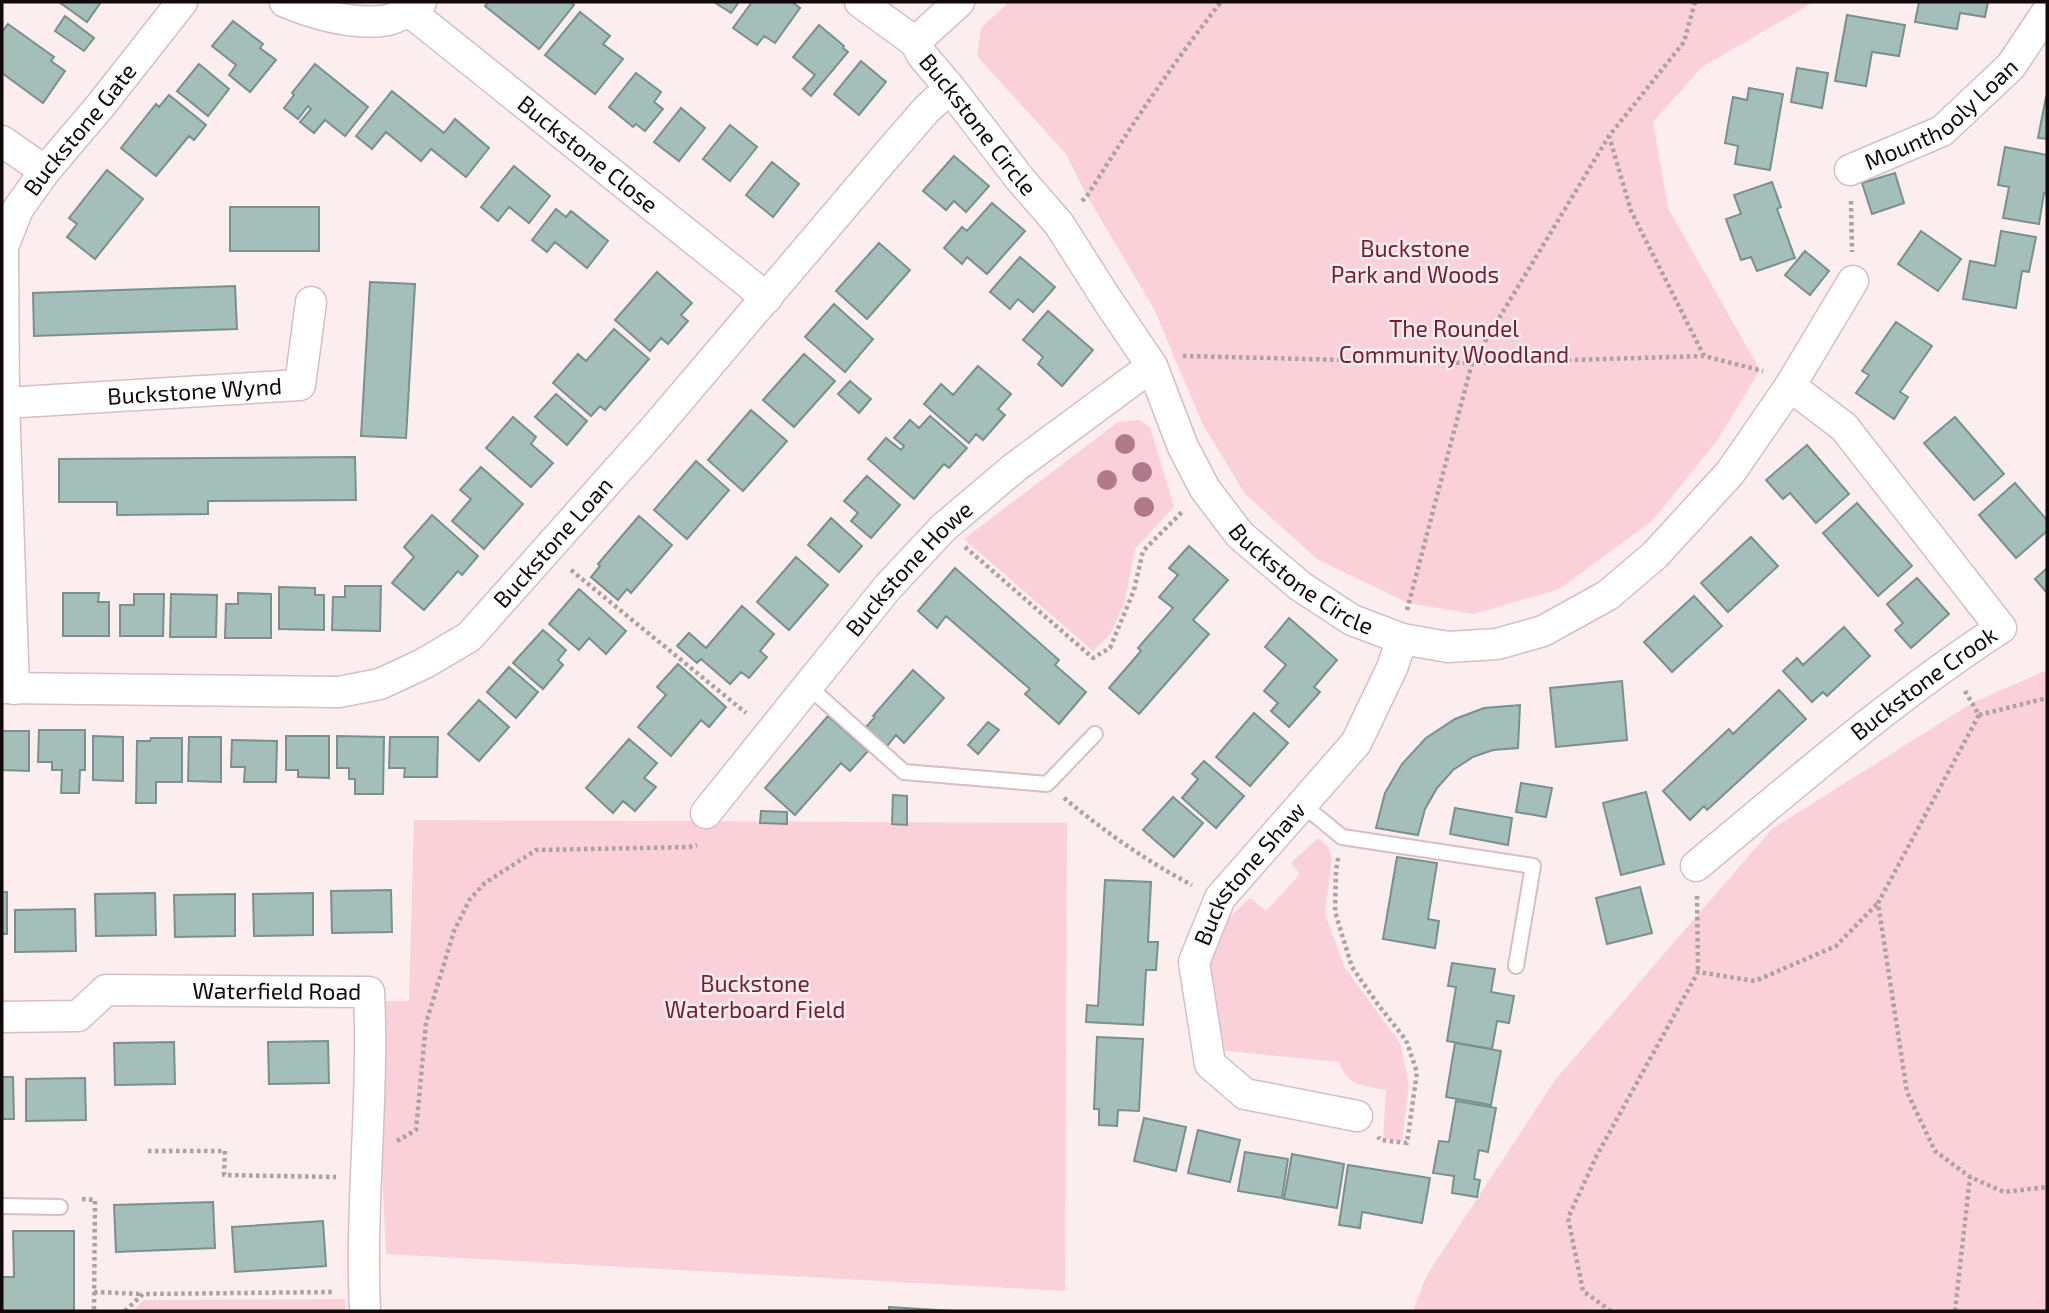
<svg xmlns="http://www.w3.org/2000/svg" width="2049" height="1313" font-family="'Exo 2',sans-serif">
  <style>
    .green { fill: #fbd1d9 }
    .building { fill: #a4beba; stroke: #78918d; stroke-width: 2 }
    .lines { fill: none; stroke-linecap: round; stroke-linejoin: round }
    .lane-casing { stroke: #d7bec2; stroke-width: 18 }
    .street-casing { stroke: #d7bec2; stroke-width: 33 }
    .path { stroke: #ada1a2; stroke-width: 4.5; stroke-dasharray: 3.5 3.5; stroke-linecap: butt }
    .lane { stroke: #fff; stroke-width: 14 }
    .street { stroke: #fff; stroke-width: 30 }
    .tree { fill: #b2798a }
    .labels { text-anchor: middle; stroke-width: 5; stroke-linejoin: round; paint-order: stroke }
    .street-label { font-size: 23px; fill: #11090a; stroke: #fcedef }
    .park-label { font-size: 23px; fill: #761a38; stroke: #fcedef }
  </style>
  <rect width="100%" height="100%" fill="#fcedef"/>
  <path class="green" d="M 1009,2 L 1814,2 L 1702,67 L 1653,122 L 1668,208 L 1760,370 L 1717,441 L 1652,521 L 1559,589 L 1474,614 L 1408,603 L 1317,559 L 1245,494 L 1203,425 L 1154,309 L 1087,196 L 1066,154 L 977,56 L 981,28 Z
    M 1139,420 L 1150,427 L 1174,507 L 1135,549 L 1125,601 L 1111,633 L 1093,651 L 964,539 L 1118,422 Z
    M 2047,670 L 2047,1311 L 1413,1311 L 1427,1275 L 1555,1080 L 1772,829 L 1972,703 Z
    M 414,820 L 1067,823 L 1065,1291 L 386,1254 L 382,1167 L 386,1001 L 409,1001 Z
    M 1318,838 L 1328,847 L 1332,858 L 1325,914 L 1345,968 L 1400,1043 L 1409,1084 L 1402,1142 L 1383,1138 L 1386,1090 C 1361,1085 1349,1087 1339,1062 L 1217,1050 C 1212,1005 1198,955 1230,917 C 1236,910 1244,904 1250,898 L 1266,911 L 1300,874 L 1291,863 Z
    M 345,1299 L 345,1311 L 132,1311 L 144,1300 Z"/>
  <path class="building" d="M 59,2 L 101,2 L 87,22 Z
    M 488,2 L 570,2 L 574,5 L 539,49 L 485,6 Z
    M 714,2 L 739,2 L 731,13 Z
    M 752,2 L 792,2 L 800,8 L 775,43 L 764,36 L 757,45 L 733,28 Z
    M 1919,2 L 1988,2 L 1985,17 L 1960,13 L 1957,29 L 1915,22 Z
    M 580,12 L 610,36 L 603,44 L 623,59 L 595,94 L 545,55 Z
    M 1847,15 L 1905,25 L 1899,56 L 1872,52 L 1866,86 L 1835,81 Z
    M 65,16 L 94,38 L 84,51 L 55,31 Z
    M 233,21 L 263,44 L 260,48 L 276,60 L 250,92 L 229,75 L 236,65 L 212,46 Z
    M 8,24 L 54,57 L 51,61 L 65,71 L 43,103 L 2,73 L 2,32 Z
    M 819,25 L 844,46 L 843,48 L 848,52 L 811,96 L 803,89 L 815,75 L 793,57 Z
    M 861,61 L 886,82 L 859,115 L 834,94 Z
    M 199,64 L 229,89 L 208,116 L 177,91 Z
    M 315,64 L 368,107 L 345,136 L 325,120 L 314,133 L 300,122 L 311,109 L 308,106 L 298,119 L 284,108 L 294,95 L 292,93 Z
    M 1797,68 L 1828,73 L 1822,108 L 1791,102 Z
    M 636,73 L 661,92 L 654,102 L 663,109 L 645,131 L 636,124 L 633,127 L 609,107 Z
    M 1749,88 L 1783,94 L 1770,170 L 1735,164 L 1738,146 L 1725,143 L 1733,97 L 1747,100 Z
    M 392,91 L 444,133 L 455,119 L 489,148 L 466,177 L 431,149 L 421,161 L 386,132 L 372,149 L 356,136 Z
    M 169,95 L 206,125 L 194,140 L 189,136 L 156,176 L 121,148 L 156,104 L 159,107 Z
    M 2046,97 L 2047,97 L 2047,139 L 2038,138 Z
    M 681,108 L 705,128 L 679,161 L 654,142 Z
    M 730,125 L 757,147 L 730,181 L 703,159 Z
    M 2005,147 L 2047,155 L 2047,194 L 2044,193 L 2039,224 L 2003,218 L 2009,187 L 1998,185 Z
    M 954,156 L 989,186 L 966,212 L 954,201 L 946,210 L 923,191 Z
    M 772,162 L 799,184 L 773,217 L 746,195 Z
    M 514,166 L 550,196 L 529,223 L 509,207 L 498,221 L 481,207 Z
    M 107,170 L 143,199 L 95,259 L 67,237 L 77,224 L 69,218 Z
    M 1895,173 L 1904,203 L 1872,214 L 1862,183 Z
    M 1772,182 L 1781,207 L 1777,209 L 1795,258 L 1757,271 L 1751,257 L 1741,260 L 1726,219 L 1741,214 L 1734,195 Z
    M 992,203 L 1025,231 L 987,274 L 967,257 L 962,264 L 944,248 L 962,227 L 967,231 Z
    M 230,207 L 319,207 L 319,251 L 230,251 Z
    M 556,209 L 566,217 L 571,211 L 608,241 L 587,268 L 555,242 L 547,252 L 532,240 Z
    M 1921,231 L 1961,259 L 1938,291 L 1898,264 Z
    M 2001,231 L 2036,237 L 2029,272 L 2022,271 L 2016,308 L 1963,299 L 1970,261 L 1995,266 Z
    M 879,243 L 910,270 L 867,319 L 836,291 Z
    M 1805,251 L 1829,271 L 1810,295 L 1785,275 Z
    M 1020,257 L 1055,287 L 1033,312 L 1018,299 L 1010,309 L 990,292 Z
    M 657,272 L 692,303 L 681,315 L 688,321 L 668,344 L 661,338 L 650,351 L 615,320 Z
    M 370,282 L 415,284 L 406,438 L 361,436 Z
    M 235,286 L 237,329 L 34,336 L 33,293 Z
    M 834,304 L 873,339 L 845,372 L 805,337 Z
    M 1048,311 L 1093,350 L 1062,386 L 1038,364 L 1043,357 L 1023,340 Z
    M 1896,322 L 1932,346 L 1900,392 L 1908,397 L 1894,419 L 1856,393 L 1869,375 L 1862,371 Z
    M 614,329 L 649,359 L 605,410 L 600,406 L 591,416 L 553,383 L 578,354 L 586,361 Z
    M 804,354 L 835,381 L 794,427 L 763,400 Z
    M 978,366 L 1011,394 L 998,409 L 1005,415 L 983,440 L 976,434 L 969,443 L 924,404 L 941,384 L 953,395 Z
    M 850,381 L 871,399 L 859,413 L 838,394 Z
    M 556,394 L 587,421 L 567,445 L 535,417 Z
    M 751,410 L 787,441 L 743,491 L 708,460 Z
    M 930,416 L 967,448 L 949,468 L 944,464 L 914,499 L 868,459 L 886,438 L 901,450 L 904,446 L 894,438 L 910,420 L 919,428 Z
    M 513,417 L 536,437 L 531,444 L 553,463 L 531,487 L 486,448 Z
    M 1955,417 L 2004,474 L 1974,500 L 1924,443 Z
    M 1807,445 L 1849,494 L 1816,523 L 1790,493 L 1783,499 L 1766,480 Z
    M 355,457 L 356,500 L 208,501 L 208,514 L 117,515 L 117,502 L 59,502 L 59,459 Z
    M 696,461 L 729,490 L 687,539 L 654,510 Z
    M 481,467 L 523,504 L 484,549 L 452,521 L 471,499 L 460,490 Z
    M 867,476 L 900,505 L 871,538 L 851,521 L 858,513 L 844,501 Z
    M 2015,483 L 2047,520 L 2047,531 L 2016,558 L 1979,515 Z
    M 1857,503 L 1912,566 L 1878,596 L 1823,533 Z
    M 432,515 L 478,556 L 462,575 L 458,571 L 424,610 L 392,583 L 414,557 L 404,547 Z
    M 639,516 L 672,545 L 631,593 L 627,589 L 618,600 L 591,577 L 600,566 L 598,564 Z
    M 831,518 L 862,546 L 839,572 L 808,545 Z
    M 1751,537 L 1778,566 L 1728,612 L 1701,583 Z
    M 1189,546 L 1228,580 L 1193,620 L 1209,634 L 1139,714 L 1109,688 L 1141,651 L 1138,648 L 1173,608 L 1159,597 L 1178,575 L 1169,568 Z
    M 796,557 L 828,585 L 789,630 L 757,602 Z
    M 955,568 L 1059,660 L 1055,665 L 1086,692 L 1059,724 L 1025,694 L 1030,689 L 946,616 L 937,628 L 918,611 Z
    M 2047,568 L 2047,593 L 2035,579 Z
    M 1917,578 L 1949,614 L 1911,648 L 1895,630 L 1903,623 L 1887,604 Z
    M 345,586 L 381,586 L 380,631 L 332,630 L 333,597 L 345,597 Z
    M 279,587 L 315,588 L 315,595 L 324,595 L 324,630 L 279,629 Z
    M 579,589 L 626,631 L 606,654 L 589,638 L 579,650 L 549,624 Z
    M 63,593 L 99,593 L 98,602 L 109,602 L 109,636 L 63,636 Z
    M 238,593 L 271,594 L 271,638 L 225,638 L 226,604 L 238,604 Z
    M 134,594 L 164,594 L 163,636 L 120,636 L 120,605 L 134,605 Z
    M 171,594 L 217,595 L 216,637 L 170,637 Z
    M 1694,596 L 1722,626 L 1672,672 L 1644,642 Z
    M 742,606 L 774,634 L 760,651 L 767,657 L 749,678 L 741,672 L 730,684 L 701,659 L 697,663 L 677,646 L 689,633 L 706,648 Z
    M 1289,618 L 1337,660 L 1314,687 L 1320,692 L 1289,727 L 1271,711 L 1278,703 L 1264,691 L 1286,665 L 1265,647 Z
    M 1844,627 L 1870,656 L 1827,696 L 1823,692 L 1812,702 L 1783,671 L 1797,658 L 1803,665 Z
    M 543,630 L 566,650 L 558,660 L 563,665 L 543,689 L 513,663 Z
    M 678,664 L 726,707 L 709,727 L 701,720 L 671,756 L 638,727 L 666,695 L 657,687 Z
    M 509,667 L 538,692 L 516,718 L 487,692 Z
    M 913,670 L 944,698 L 904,743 L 896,735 L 887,746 L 866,727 L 875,717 L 873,716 Z
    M 1622,681 L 1627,740 L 1556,747 L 1550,688 Z
    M 1779,690 L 1806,719 L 1707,810 L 1704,806 L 1690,820 L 1663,791 L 1729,729 L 1733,734 Z
    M 479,700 L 509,727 L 479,761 L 448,734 Z
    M 1520,705 L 1518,748 L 1493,750 L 1473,757 L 1453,770 L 1437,788 L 1425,809 L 1418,835 L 1376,828 L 1385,793 L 1402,764 L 1426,738 L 1455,719 L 1484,708 Z
    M 1254,713 L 1288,743 L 1250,786 L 1216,757 Z
    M 828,716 L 868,751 L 850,771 L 841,763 L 795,815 L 765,788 Z
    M 988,722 L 999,730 L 978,754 L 968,745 Z
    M 39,730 L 85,730 L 85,770 L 80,770 L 79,793 L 61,793 L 62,770 L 52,770 L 52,762 L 38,762 Z
    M 2,731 L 29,731 L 29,771 L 2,770 Z
    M 93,736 L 123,737 L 123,781 L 93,780 Z
    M 286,736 L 329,736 L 329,778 L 298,777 L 298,770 L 286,770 Z
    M 337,736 L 384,737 L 383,794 L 355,794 L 355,779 L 349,779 L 349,768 L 337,768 Z
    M 189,737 L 221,737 L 221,782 L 188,781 Z
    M 390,737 L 438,737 L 437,777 L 404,777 L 405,768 L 389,768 Z
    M 151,738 L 182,738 L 182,782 L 156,782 L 156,803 L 136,803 L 137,741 L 150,741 Z
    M 629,739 L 657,763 L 644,778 L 656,787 L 635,811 L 623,801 L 613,813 L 586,788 Z
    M 232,740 L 277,741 L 276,782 L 244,782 L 245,767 L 231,767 Z
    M 1204,761 L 1244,796 L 1216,828 L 1182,798 L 1198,779 L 1192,774 Z
    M 1521,783 L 1552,788 L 1546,817 L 1516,812 Z
    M 1646,792 L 1664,864 L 1621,875 L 1603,803 Z
    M 893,795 L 907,796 L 907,825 L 892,824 Z
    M 1173,797 L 1203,823 L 1174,857 L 1143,830 Z
    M 1455,808 L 1512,818 L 1508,845 L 1450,834 Z
    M 761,811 L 787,812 L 787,824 L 760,823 Z
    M 1397,857 L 1437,863 L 1428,919 L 1439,921 L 1435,948 L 1383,939 Z
    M 1105,880 L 1151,882 L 1148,942 L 1158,942 L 1156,970 L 1146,970 L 1143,1025 L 1086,1022 L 1087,1005 L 1098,1006 Z
    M 1640,887 L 1652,933 L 1607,944 L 1596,898 Z
    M 391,890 L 392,932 L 332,933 L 331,891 Z
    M 2,892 L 7,892 L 7,934 L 2,934 Z
    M 155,893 L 156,935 L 96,936 L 95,894 Z
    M 313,893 L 313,935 L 254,936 L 253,894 Z
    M 235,894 L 235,936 L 175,937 L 174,895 Z
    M 75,909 L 76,951 L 15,952 L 15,910 Z
    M 1452,963 L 1495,969 L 1491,992 L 1514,996 L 1509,1023 L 1497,1021 L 1492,1049 L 1447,1041 L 1456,987 L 1448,986 Z
    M 1097,1037 L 1143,1039 L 1139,1111 L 1118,1110 L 1117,1126 L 1099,1125 L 1099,1109 L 1094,1109 Z
    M 328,1041 L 329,1083 L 269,1084 L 268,1042 Z
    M 174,1042 L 175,1084 L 115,1085 L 114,1043 Z
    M 1455,1043 L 1501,1051 L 1491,1105 L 1446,1097 Z
    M 2,1077 L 13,1077 L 14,1119 L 2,1119 Z
    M 85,1078 L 86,1120 L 26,1121 L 26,1079 Z
    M 1456,1101 L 1496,1108 L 1488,1152 L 1479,1150 L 1474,1179 L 1480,1180 L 1477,1197 L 1452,1193 L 1454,1176 L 1433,1173 L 1439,1141 L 1449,1142 Z
    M 1144,1118 L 1186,1127 L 1176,1171 L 1134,1161 Z
    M 1198,1130 L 1240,1140 L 1230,1182 L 1188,1173 Z
    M 1245,1152 L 1288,1159 L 1282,1198 L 1238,1191 Z
    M 1292,1154 L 1344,1164 L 1337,1208 L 1284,1199 Z
    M 1348,1165 L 1430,1178 L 1422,1223 L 1362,1212 L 1360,1228 L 1339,1225 Z
    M 213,1202 L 215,1248 L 116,1252 L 114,1205 Z
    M 323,1221 L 326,1266 L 235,1272 L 232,1227 Z
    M 13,1231 L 74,1231 L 74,1311 L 2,1311 L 2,1277 L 14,1277 Z
    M 889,1307 L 954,1311 L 889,1311 Z"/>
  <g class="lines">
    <defs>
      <path id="lane" d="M 808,686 L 904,772 L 1047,784 L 1095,734
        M 1303,805 L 1342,837 L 1533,866 L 1516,966
        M 2,1206 L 60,1207"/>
      <g id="street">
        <path d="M 285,2 C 314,14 350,24 382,21 C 396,20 410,10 421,2"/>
        <path id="s1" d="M 860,2 L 915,42 L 922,55 L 950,88 L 1020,179 L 1059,224 L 1106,298 L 1152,366 L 1183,447 L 1205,489 L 1240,535 L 1300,586 L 1352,620 L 1402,639 L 1448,647 L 1497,644 L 1543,631 L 1608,595 L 1655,555 L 1730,473 L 1790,386 L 1853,281"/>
        <path id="s2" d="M 409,11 L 767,298"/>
        <path d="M 915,42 L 959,2"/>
        <path d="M 2,141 L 45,171"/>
        <path id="s3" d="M 1850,170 L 1942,131 L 2011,66 L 2047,12"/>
        <path id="s4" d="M 4,403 L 300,385 L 311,302"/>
        <path id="s5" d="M 2,688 L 339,692 L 380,684 L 423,664 L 469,637 L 656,427 L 887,155 L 926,110 L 950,88"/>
        <path id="s6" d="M 14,689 L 4,403 L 3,247 L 18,209 L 45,171 L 101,105 L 182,2"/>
        <path id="s7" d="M 706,813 L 887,588 L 943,528 L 1014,468 L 1152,366"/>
        <path id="s8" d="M 1696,866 C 1795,784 1893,698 2001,628 L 1844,427 L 1790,386"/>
        <path id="s9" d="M 2,1017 L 78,1016 L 106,990 L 369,992 C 374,1098 360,1205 365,1311"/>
        <path id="s10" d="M 1357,1116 L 1245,1094 L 1210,1064 L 1194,962 L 1220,898 L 1356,743 L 1392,668 L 1402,639"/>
      </g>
    </defs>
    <use href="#lane" class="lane-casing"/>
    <use href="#street" class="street-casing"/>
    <path class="path" d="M 1695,2 L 1684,42 L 1609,136 L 1631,211 L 1704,356
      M 1082,201 L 1087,196 C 1129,129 1172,64 1221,2
      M 1851,201 L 1852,252
      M 1183,356 L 1472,363 L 1704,356 L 1763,371
      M 965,547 L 1093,658 L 1110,648 L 1134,590 L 1143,551 L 1183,511
      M 571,570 L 746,713
      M 1407,610 L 1472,363 L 1609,136
      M 1965,691 L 1979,715 L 1878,903 L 1907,1092 L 1935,1151 L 1970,1177 L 2004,1192 L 2047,1187
      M 1979,715 L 2047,698
      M 1064,798 C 1104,831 1146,861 1192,885
      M 1338,858 L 1336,871 L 1335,912 L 1352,967 L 1379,1006 L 1406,1040 L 1417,1072 L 1407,1143 L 1381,1140 L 1378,1137
      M 1697,896 L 1698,972
      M 397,1141 L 416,1130 L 426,1023 L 454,931 L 470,899 L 485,883 L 536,850 L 689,847 L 697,845
      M 148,1151 L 225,1151 L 224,1175 L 336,1177
      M 82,1199 L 95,1200 L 94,1311
      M 94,1292 L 142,1294
      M 125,1311 L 143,1294 L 335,1292
      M 1611,1311 L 1583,1291 L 1568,1218 L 1597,1155 L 1698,972 L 1755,981 L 1836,946 L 1878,903
      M 1955,1311 L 1970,1177"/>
    <use href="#lane" class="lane"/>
    <use href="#street" class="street"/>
  </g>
  <g class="tree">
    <circle cx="1125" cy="444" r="10"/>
    <circle cx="1142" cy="472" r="10"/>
    <circle cx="1107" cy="480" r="10"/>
    <circle cx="1144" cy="507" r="10"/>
  </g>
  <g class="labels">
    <g class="street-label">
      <text dy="8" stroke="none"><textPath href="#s3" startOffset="108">Mounthooly Loan</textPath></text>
      <text dy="8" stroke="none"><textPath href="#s1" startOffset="172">Buckstone Circle</textPath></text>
      <text dy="8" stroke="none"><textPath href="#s6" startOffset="584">Buckstone Gate</textPath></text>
      <text dy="8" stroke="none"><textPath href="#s2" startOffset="229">Buckstone Close</textPath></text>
      <text dy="8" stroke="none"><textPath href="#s4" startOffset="191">Buckstone Wynd</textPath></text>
      <text dy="8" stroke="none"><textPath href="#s5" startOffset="606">Buckstone Loan</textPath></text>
      <text dy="8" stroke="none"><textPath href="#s7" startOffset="318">Buckstone Howe</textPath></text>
      <text dy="8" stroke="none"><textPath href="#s1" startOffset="738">Buckstone Circle</textPath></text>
      <text dy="8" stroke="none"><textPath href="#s8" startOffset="292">Buckstone Crook</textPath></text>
      <text dy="8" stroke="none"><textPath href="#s10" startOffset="369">Buckstone Shaw</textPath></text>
      <text dy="8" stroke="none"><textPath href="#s9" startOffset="285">Waterfield Road</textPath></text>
    </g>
    <g class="park-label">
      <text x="1415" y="257">Buckstone<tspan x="1415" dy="26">Park and Woods</tspan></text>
      <text x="1454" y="337">The Roundel<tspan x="1454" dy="26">Community Woodland</tspan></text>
      <text x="755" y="992">Buckstone<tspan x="755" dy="26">Waterboard Field</tspan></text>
    </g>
  </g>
  <rect width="2049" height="1313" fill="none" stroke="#11090a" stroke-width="7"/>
</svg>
